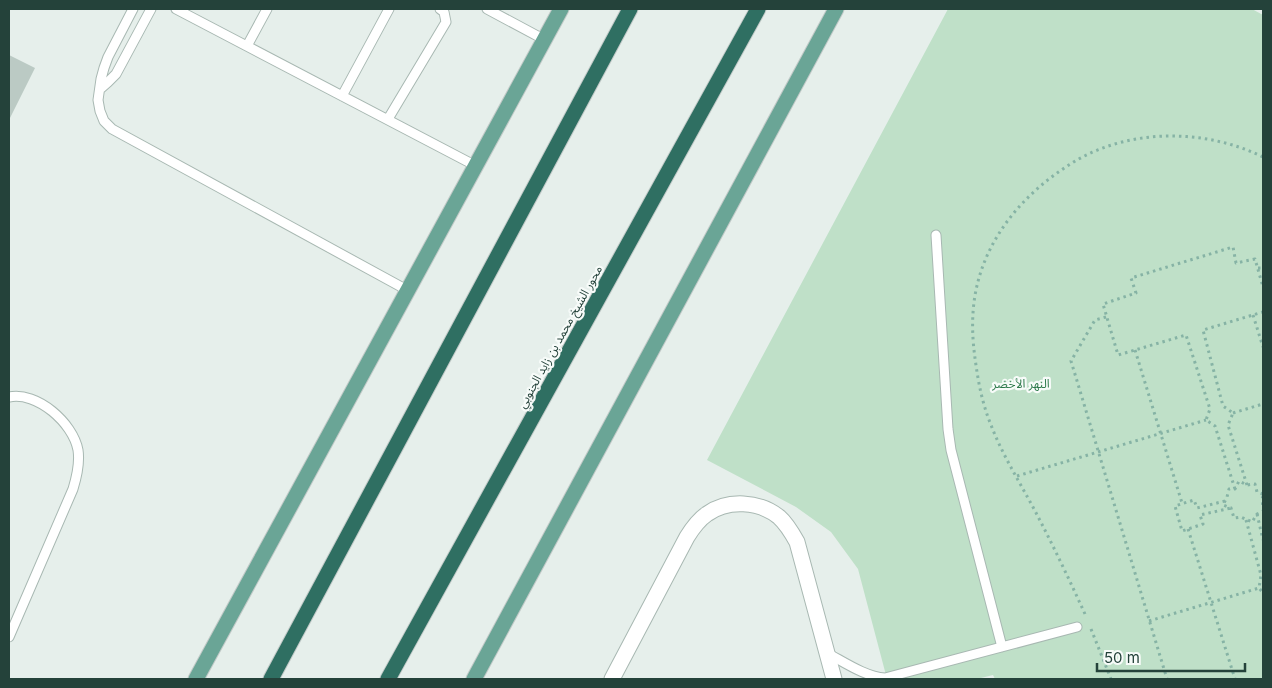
<svg xmlns="http://www.w3.org/2000/svg" width="1272" height="688" font-family="Inter,'Noto Sans Arabic',sans-serif">
  <style>
    .green { fill: #bfe0c8 }
    .building { fill: #bbcac4 }
    .lines { fill: none; stroke-linecap: round; stroke-linejoin: round }
    .lane-casing { stroke: #a8b8b2; stroke-width: 11 }
    .street-casing { stroke: #a8b8b2; stroke-width: 17 }
    .primary-casing { stroke: #c2cac8; stroke-width: 17 }
    .highway-casing { stroke: #c2cac8; stroke-width: 17 }
    .path { stroke: #86b3a5; stroke-width: 3; stroke-dasharray: 2.5 4; stroke-linecap: butt }
    .lane { stroke: #fff; stroke-width: 9 }
    .street { stroke: #fff; stroke-width: 15 }
    .primary { stroke: #6aa596; stroke-width: 15 }
    .highway { stroke: #2f6f62; stroke-width: 15 }
    .labels { text-anchor: middle; stroke-width: 4.5; stroke-linejoin: round; paint-order: stroke }
    .street-label { font-size: 12px; fill: #24423a; stroke: #f7fbf9 }
    .park-label { font-size: 12px; fill: #2d7a4b; stroke: #f7fbf9 }
  </style>
  <rect width="100%" height="100%" fill="#e6efeb"/>
  <path class="green" d="M 948,9 L 1252,9 L 1263,15 L 1263,679 L 995,679 L 993,675 L 977,679 L 887,679 L 858,569 L 831,532 L 796,507 L 707,460 Z"/>
  <path class="building" d="M 9,55 L 35,68 L 9,120 Z"/>
  <g class="lines">
    <defs>
      <path id="lane" d="M 133,9 L 108,57 L 104,68 L 101,79 L 98,100 L 100,111 L 104,121 L 112,129 L 407,290
        M 176,9 L 476,166
        M 487,9 L 545,40
        M 247,46 L 267,9
        M 100,89 L 108,82 L 116,74 L 151,9
        M 342,96 L 389,9
        M 388,119 L 446,22 L 444,12 L 440,9
        M 936,235 L 948,429 L 951,450 L 1002,647
        M 9,397 C 37,391 73,423 78,450 C 80,463 77,476 73,489 L 9,637
        M 827,653 C 844,662 866,677 885,678 L 1077,627"/>
      <path id="street" d="M 612,679 L 687,537 C 692,529 698,520 707,514 C 728,499 759,501 779,517 C 787,524 792,533 797,542 L 834,679"/>
      <path id="primary" d="M 196,679 L 561,9
        M 474,679 L 836,9"/>
      <path id="highway" d="M 271,679 L 630,9
        M 388,679 L 758,9"/>
    </defs>
    <use href="#lane" class="lane-casing"/>
    <use href="#street" class="street-casing"/>
    <use href="#primary" class="primary-casing"/>
    <use href="#highway" class="highway-casing"/>
    <path class="path" d="M 1258,268 L 1263,268
      M 1253,315 L 1263,347
      M 1106,317 L 1095,320 L 1071,361 L 1167,679
      M 1135,350 L 1182,503
      M 1233,413 L 1263,404
      M 1017,476 L 1206,420
      M 1247,485 L 1228,425 L 1233,413 L 1223,406 L 1203,330 L 1263,312
      M 1235,489 L 1215,426 L 1206,420 L 1210,409 L 1186,335 L 1118,355 L 1103,304 L 1136,293 L 1131,278 L 1233,247 L 1236,263 L 1255,259 L 1263,287
      M 1263,494 L 1257,492 L 1255,484 L 1247,485 L 1239,481 L 1235,489 L 1229,489 L 1227,497 L 1223,505 L 1231,508 L 1234,518 L 1241,517 L 1252,522 L 1257,514 L 1263,511
      M 1263,496 L 1262,499 L 1263,508
      M 1225,501 L 1197,508 L 1194,500 L 1175,506 L 1182,531 L 1203,524 L 1200,515 L 1231,508
      M 1257,514 L 1263,540
      M 1246,520 L 1261,575 L 1259,588 L 1263,593
      M 1188,529 L 1235,679
      M 1085,614 C 1069,579 1052,543 1034,509 C 1019,481 1002,454 991,425 C 982,403 978,381 975,358 C 973,344 972,328 973,313 C 977,246 1021,193 1077,160 C 1133,128 1206,129 1263,157
      M 1149,621 L 1259,588
      M 1091,629 L 1111,679"/>
    <use href="#lane" class="lane"/>
    <use href="#street" class="street"/>
    <use href="#primary" class="primary"/>
    <use href="#highway" class="highway"/>
  </g>
  <g class="labels">
    <g class="street-label">
      <text transform="translate(560 337) rotate(-61)" y="4">محور الشيخ محمد بن زايد الجنوبي</text>
    </g>
    <g class="park-label">
      <text x="1021" y="388">النهر الأخضر</text>
    </g>
  </g>
  <rect width="1272" height="688" fill="none" stroke="#24423a" stroke-width="20"/>
  <path d="M1097 663v8h148v-8" fill="none" stroke="#24423a" stroke-width="2.5"/>
  <text x="1104" y="663" font-size="15" fill="#24423a" stroke="#f7fbf9" stroke-width="4" paint-order="stroke">50 m</text>
</svg>
